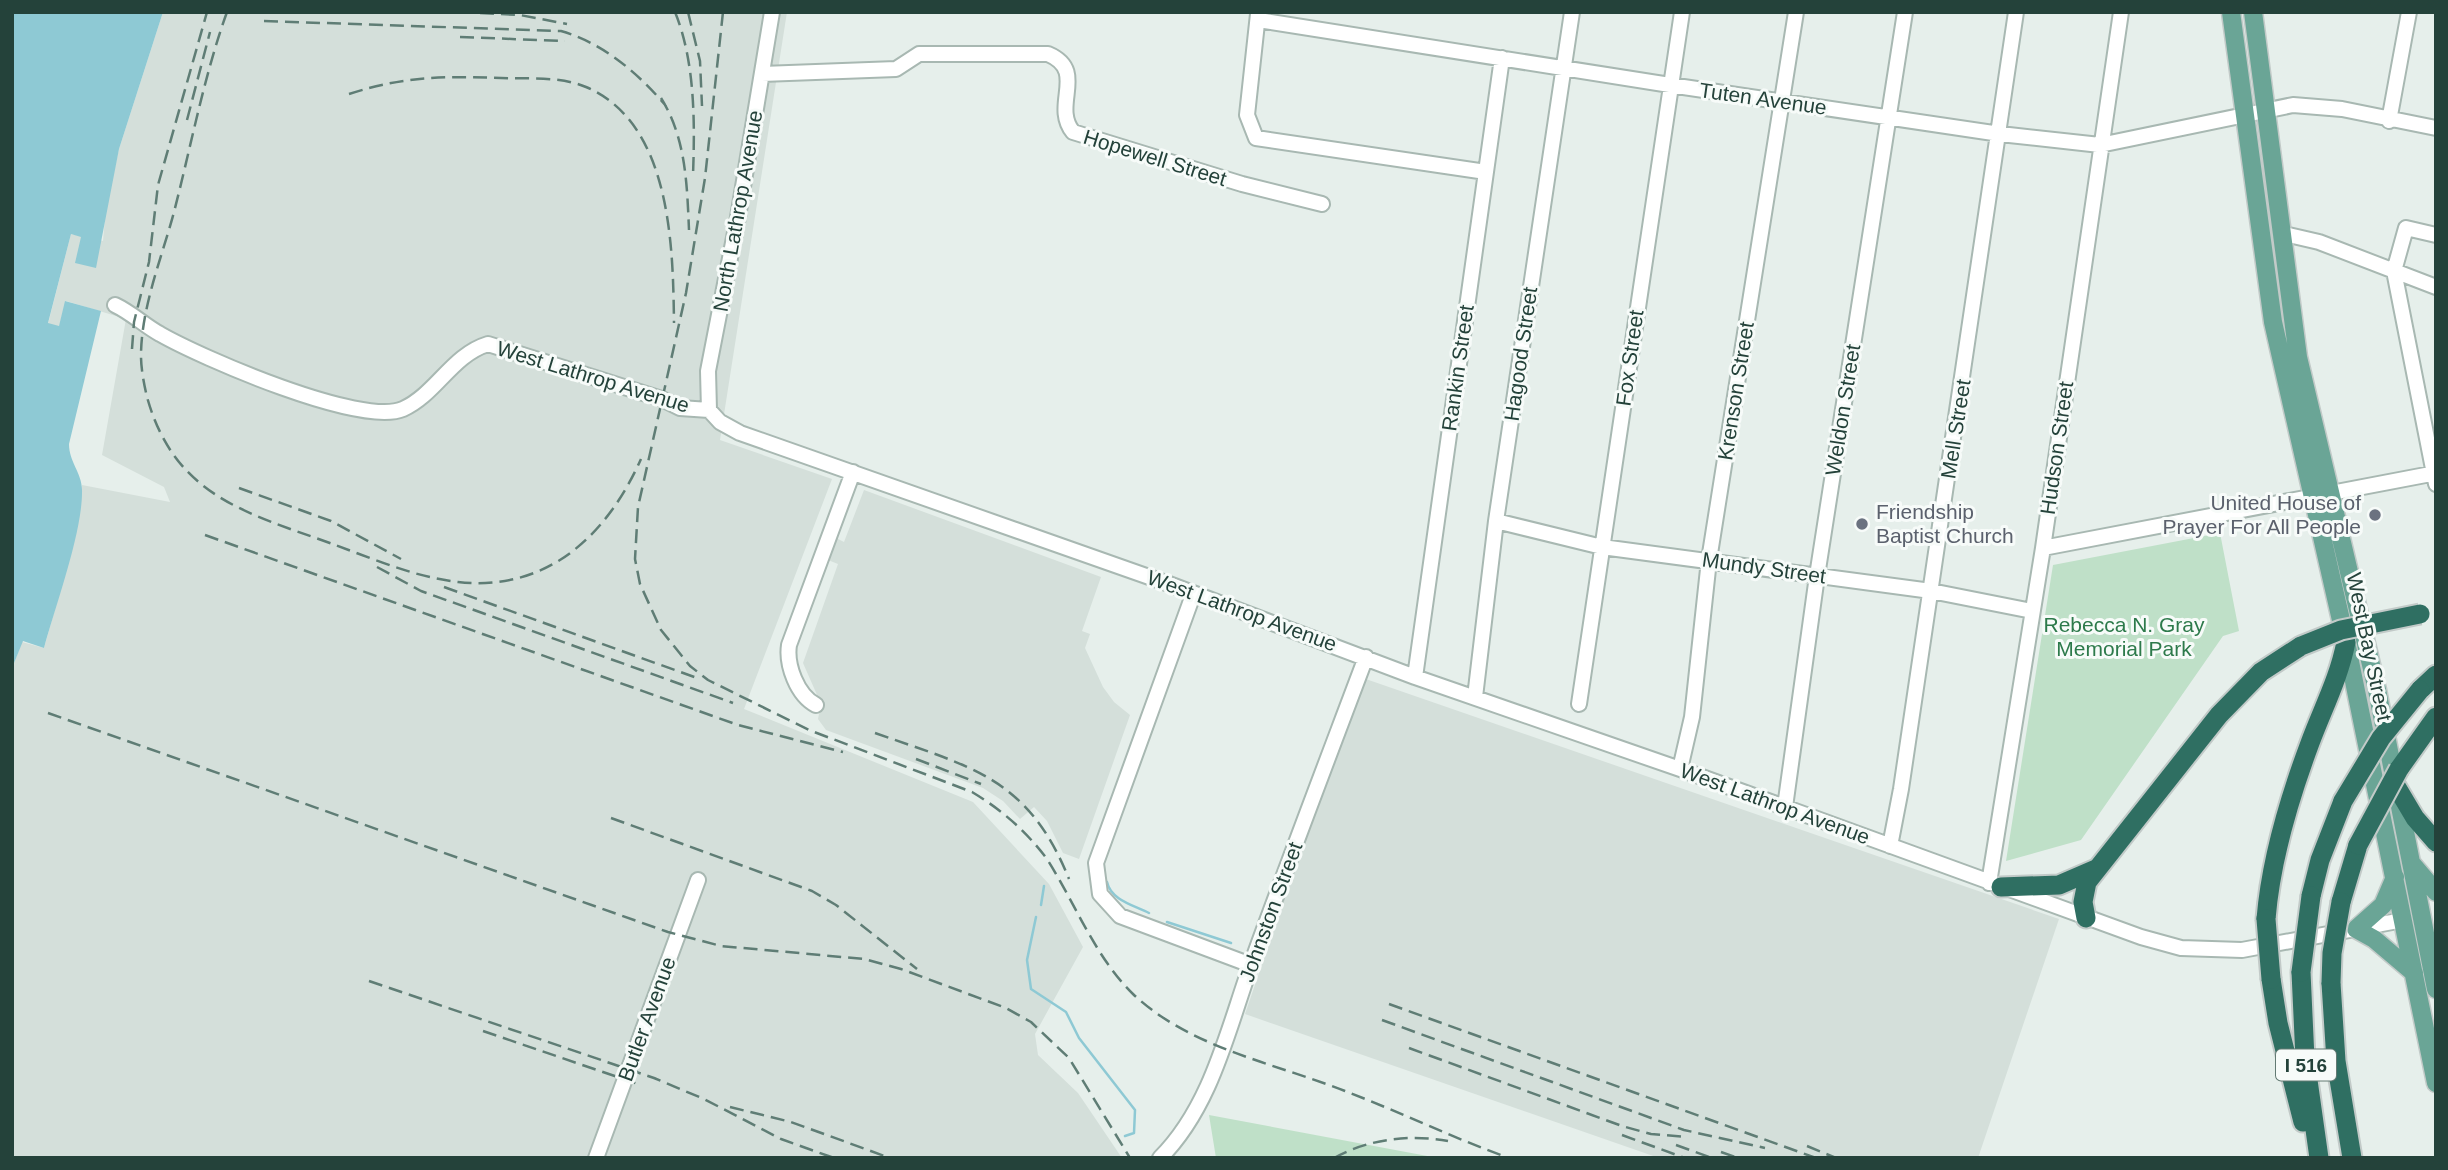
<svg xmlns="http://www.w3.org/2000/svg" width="2448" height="1170" font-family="Arial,sans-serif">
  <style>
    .built { fill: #d4dfda }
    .green { fill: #bfe0c8 }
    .water { fill: #8ec9d4 }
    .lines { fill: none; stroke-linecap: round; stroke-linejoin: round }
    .stream { stroke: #8ec9d4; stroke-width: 2.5 }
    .minor-casing { stroke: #a8b8b2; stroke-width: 18 }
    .major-casing { stroke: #c2cac8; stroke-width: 21 }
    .highway-casing { stroke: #c2cac8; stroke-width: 23 }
    .minor { stroke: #fff; stroke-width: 14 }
    .major { stroke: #6aa596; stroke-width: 18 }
    .highway { stroke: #2f6f62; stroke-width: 19 }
    .rail { stroke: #5f7d75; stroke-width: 2.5; stroke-dasharray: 14 7; stroke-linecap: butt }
    .highway-bridge-casing { stroke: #c2cac8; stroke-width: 23; stroke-linecap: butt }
    .highway-bridge { stroke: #2f6f62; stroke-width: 19 }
    .worship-dot { fill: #6b7280; stroke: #f7fbf9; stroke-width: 2.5 }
    .labels { text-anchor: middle; stroke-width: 6; stroke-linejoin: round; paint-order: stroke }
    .shield { fill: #f7fbf9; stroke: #637a73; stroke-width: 2 }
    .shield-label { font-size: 19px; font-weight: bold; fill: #24423a }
    .street-label { font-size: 21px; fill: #24423a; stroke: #f7fbf9 }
    .worship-label { font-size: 21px; fill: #5b616d; stroke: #f7fbf9; text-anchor: end }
    .park-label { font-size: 21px; fill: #2d7a4b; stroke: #f7fbf9 }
  </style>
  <rect width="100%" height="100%" fill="#e6efeb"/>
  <path class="built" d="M 163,12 L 787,12 L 720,440 L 832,479 L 744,709 L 973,802 L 1049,884 L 1083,947 L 1035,1034 L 1038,1055 L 1078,1093 L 1122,1158 L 12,1158 L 12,668 L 22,642 L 44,648 L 72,548 L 82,485 L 170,502 L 164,487 L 102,455 L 126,319 L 66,301 L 59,327 L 48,324 L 71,234 L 103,241 L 106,206 L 119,149 Z
    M 864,490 L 1101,577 L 1082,631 L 1090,634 L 1085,648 L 1103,687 L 1114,702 L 1130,715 L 1079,859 L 1063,853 L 1047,821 L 1034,807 L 1020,819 L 1003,801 L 983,788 L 826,730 L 818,719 L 821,704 L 803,663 L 838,564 L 828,560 L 836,538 L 844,542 Z
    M 1360,677 L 2059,919 L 1978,1158 L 1659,1158 L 1245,1014 Z"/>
  <path class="green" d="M 2220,533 L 2239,631 L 2223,636 L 2081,840 L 2006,861 L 2053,565 Z
    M 1209,1115 L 1438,1158 L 1216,1158 Z"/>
  <path class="water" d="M 12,12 L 163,12 L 119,149 L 96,268 L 75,263 L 81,237 L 71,234 L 48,323 L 59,326 L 65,301 L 101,311 L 69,444 C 69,462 82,473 82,490 C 83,531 55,607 44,648 L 23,641 L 12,668 Z"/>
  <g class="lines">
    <path class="stream" d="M 1107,882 C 1111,900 1133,905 1149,913
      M 1041,905 L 1044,886
      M 1036,917 L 1027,960 L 1031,989 L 1066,1012 L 1079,1038 L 1135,1110 L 1134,1133 L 1125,1136
      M 1167,922 L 1231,943"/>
    <defs>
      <path id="minor" d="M 1258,14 L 1247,115 L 1256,138 L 1486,172
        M 1258,20 L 1670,85 L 2000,134 L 2100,145 L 2293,105 L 2342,109 L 2436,128
        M 762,74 L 896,69 L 919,54 L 1048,54 C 1088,71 1051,105 1073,132 L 1242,184 L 1322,204
        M 2389,121 L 2409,12
        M 2280,233 L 2319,242 L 2436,287
        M 2436,235 L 2406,228 L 2394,271 L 2436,484
        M 115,305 C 132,313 145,326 160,334 C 202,358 361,427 403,409 C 436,394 452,355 488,344 L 662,399 L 680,408 L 709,410 L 720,422 L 740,433 L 1169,584 L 1415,677 L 1680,769 L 2141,937 L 2181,948 L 2242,950 L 2403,920
        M 709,410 L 708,371 L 738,217 L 772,12
        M 1496,521 L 1602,547 L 1931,591 L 2032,611
        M 2043,548 L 2436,473
        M 1193,595 L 1096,863 L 1100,894 L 1120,916 L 1251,965
        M 1415,677 L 1502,58
        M 1475,697 L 1496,521 L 1572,12
        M 1579,704 L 1682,12
        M 816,705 C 797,695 786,665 789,645 L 853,472
        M 1680,769 L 1692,717 L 1709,560 L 1796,12
        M 1785,807 L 1817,576 L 1905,12
        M 1890,846 L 1901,789 L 2016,12
        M 1989,883 L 2043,548 L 2121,12
        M 596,1158 L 698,880
        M 1160,1158 C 1212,1106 1228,1028 1252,962 C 1289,860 1328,758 1366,657"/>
      <path id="major" d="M 2231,12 L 2273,322 L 2346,642 L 2436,1083
        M 2253,12 L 2298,357 L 2377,690 L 2436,989
        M 2413,865 L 2436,892
        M 2395,877 L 2383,905 L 2356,929 L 2374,939 L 2414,973"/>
      <path id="highway" d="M 2420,690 L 2436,675
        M 2399,769 L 2436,717
        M 2396,786 L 2415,818 L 2436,842
        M 2001,887 L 2059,885 L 2096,869
        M 2311,896 L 2320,860 L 2343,801
        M 2341,902 L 2358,845
        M 2086,918 L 2083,902 L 2087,882 L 2219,715 L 2261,672 L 2301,646
        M 2266,919 C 2271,858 2289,799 2310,743 C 2323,708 2339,678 2346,642
        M 2301,972 L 2305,1059 L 2319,1158
        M 2271,979 L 2278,1023 L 2303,1122
        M 2331,983 L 2336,1061 L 2352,1158"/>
    </defs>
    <use href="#minor" class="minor-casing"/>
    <use href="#major" class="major-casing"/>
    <use href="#highway" class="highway-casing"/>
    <use href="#minor" class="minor"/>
    <use href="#major" class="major"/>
    <use href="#highway" class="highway"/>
    <path class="rail" d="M 227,12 C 204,76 191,146 174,212 C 162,257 141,308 141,356 C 141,369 144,384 147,397 C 174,494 243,512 327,542 C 369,557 413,577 458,582 C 548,592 607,535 641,459
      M 459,12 L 520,15 L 567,24
      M 675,12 C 695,61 695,122 693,175
      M 688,12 L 700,61 L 702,106
      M 723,12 L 705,178 L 686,293 L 638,507 L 635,559 L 640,584 L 661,630 L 690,666 L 708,680 L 809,730 L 972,792 C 1002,810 1026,831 1047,859 C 1075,903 1095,957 1133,994 C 1190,1048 1274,1063 1345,1091 C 1400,1112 1453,1138 1509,1158
      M 264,21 L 561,31 C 603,43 638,73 666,106
      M 460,37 L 565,41
      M 349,94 C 405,76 443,76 501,78 C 529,79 560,76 586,87 C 671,123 673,245 674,323
      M 661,98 C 686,138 687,184 689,230
      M 187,120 L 210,32
      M 132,349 L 134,322 L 149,262 L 158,185 L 207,12
      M 239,488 L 331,521 L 401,559
      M 205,535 L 738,725 L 843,752
      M 377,567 L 421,591 L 733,703
      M 444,587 L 697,678
      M 48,713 L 668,932 L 721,946 L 864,959 L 901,969 L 1006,1008 L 1031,1022 L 1069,1058 L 1130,1158
      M 875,733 C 971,767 1028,777 1069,879
      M 916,759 L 981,784
      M 611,818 L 812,891 L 836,905 L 917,969
      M 369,981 L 654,1078 L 704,1099 L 781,1139 L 834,1158
      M 1389,1004 L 1816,1158
      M 1382,1020 L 1684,1130 L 1765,1148
      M 483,1031 L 638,1084
      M 1409,1048 L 1622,1126 L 1651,1134 L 1687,1137
      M 730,1107 L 791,1122 L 890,1158
      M 1622,1135 L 1685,1158
      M 1676,1145 L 1712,1158
      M 1807,1146 L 1836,1158
      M 1721,1152 L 1738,1158
      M 1334,1158 C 1368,1139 1410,1134 1448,1141"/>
    <defs>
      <path id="highway-bridge" d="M 2301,646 L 2341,630 L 2420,614
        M 2343,801 L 2381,738 L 2420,690
        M 2358,845 L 2399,769
        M 2266,919 L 2271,979
        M 2301,972 L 2311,896
        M 2331,983 L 2332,953 L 2341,902"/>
    </defs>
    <use href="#highway-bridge" class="highway-bridge-casing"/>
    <use href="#highway-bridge" class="highway-bridge"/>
  </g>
  <g class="worship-dot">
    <circle cx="2375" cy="515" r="7"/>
    <circle cx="1862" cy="524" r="7"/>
  </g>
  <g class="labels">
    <rect class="shield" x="2276" y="1049.5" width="60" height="31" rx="5"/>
    <g class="shield-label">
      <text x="2306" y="1072">I 516</text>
    </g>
    <g class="street-label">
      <text transform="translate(1763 99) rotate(8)" y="7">Tuten Avenue</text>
      <text transform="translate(1155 158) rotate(17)" y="7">Hopewell Street</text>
      <text transform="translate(738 211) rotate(-80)" y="7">North Lathrop Avenue</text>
      <text transform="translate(1521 354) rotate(-82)" y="7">Hagood Street</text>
      <text transform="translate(1630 358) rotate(-82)" y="7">Fox Street</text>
      <text transform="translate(1458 368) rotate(-82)" y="7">Rankin Street</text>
      <text transform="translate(593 377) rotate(17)" y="7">West Lathrop Avenue</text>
      <text transform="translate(1736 391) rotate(-81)" y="7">Krenson Street</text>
      <text transform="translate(1843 410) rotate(-81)" y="7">Weldon Street</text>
      <text transform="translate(1956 429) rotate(-81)" y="7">Mell Street</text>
      <text transform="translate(2057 448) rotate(-82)" y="7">Hudson Street</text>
      <text transform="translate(1764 568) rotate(8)" y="7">Mundy Street</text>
      <text transform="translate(1242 611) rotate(20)" y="7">West Lathrop Avenue</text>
      <text transform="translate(2369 647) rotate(78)" y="7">West Bay Street</text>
      <text transform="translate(1775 804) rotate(20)" y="7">West Lathrop Avenue</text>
      <text transform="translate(1271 912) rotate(-70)" y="7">Johnston Street</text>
      <text transform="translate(647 1019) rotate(-70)" y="7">Butler Avenue</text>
    </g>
    <g class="worship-label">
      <text x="2361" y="510">United House of<tspan x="2361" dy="24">Prayer For All People</tspan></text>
      <text x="1876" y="519" text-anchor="start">Friendship<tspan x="1876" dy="24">Baptist Church</tspan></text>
    </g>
    <g class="park-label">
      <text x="2124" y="632">Rebecca N. Gray<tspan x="2124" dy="24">Memorial Park</tspan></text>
    </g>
  </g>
  <rect width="2448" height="1170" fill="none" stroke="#24423a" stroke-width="28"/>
</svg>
